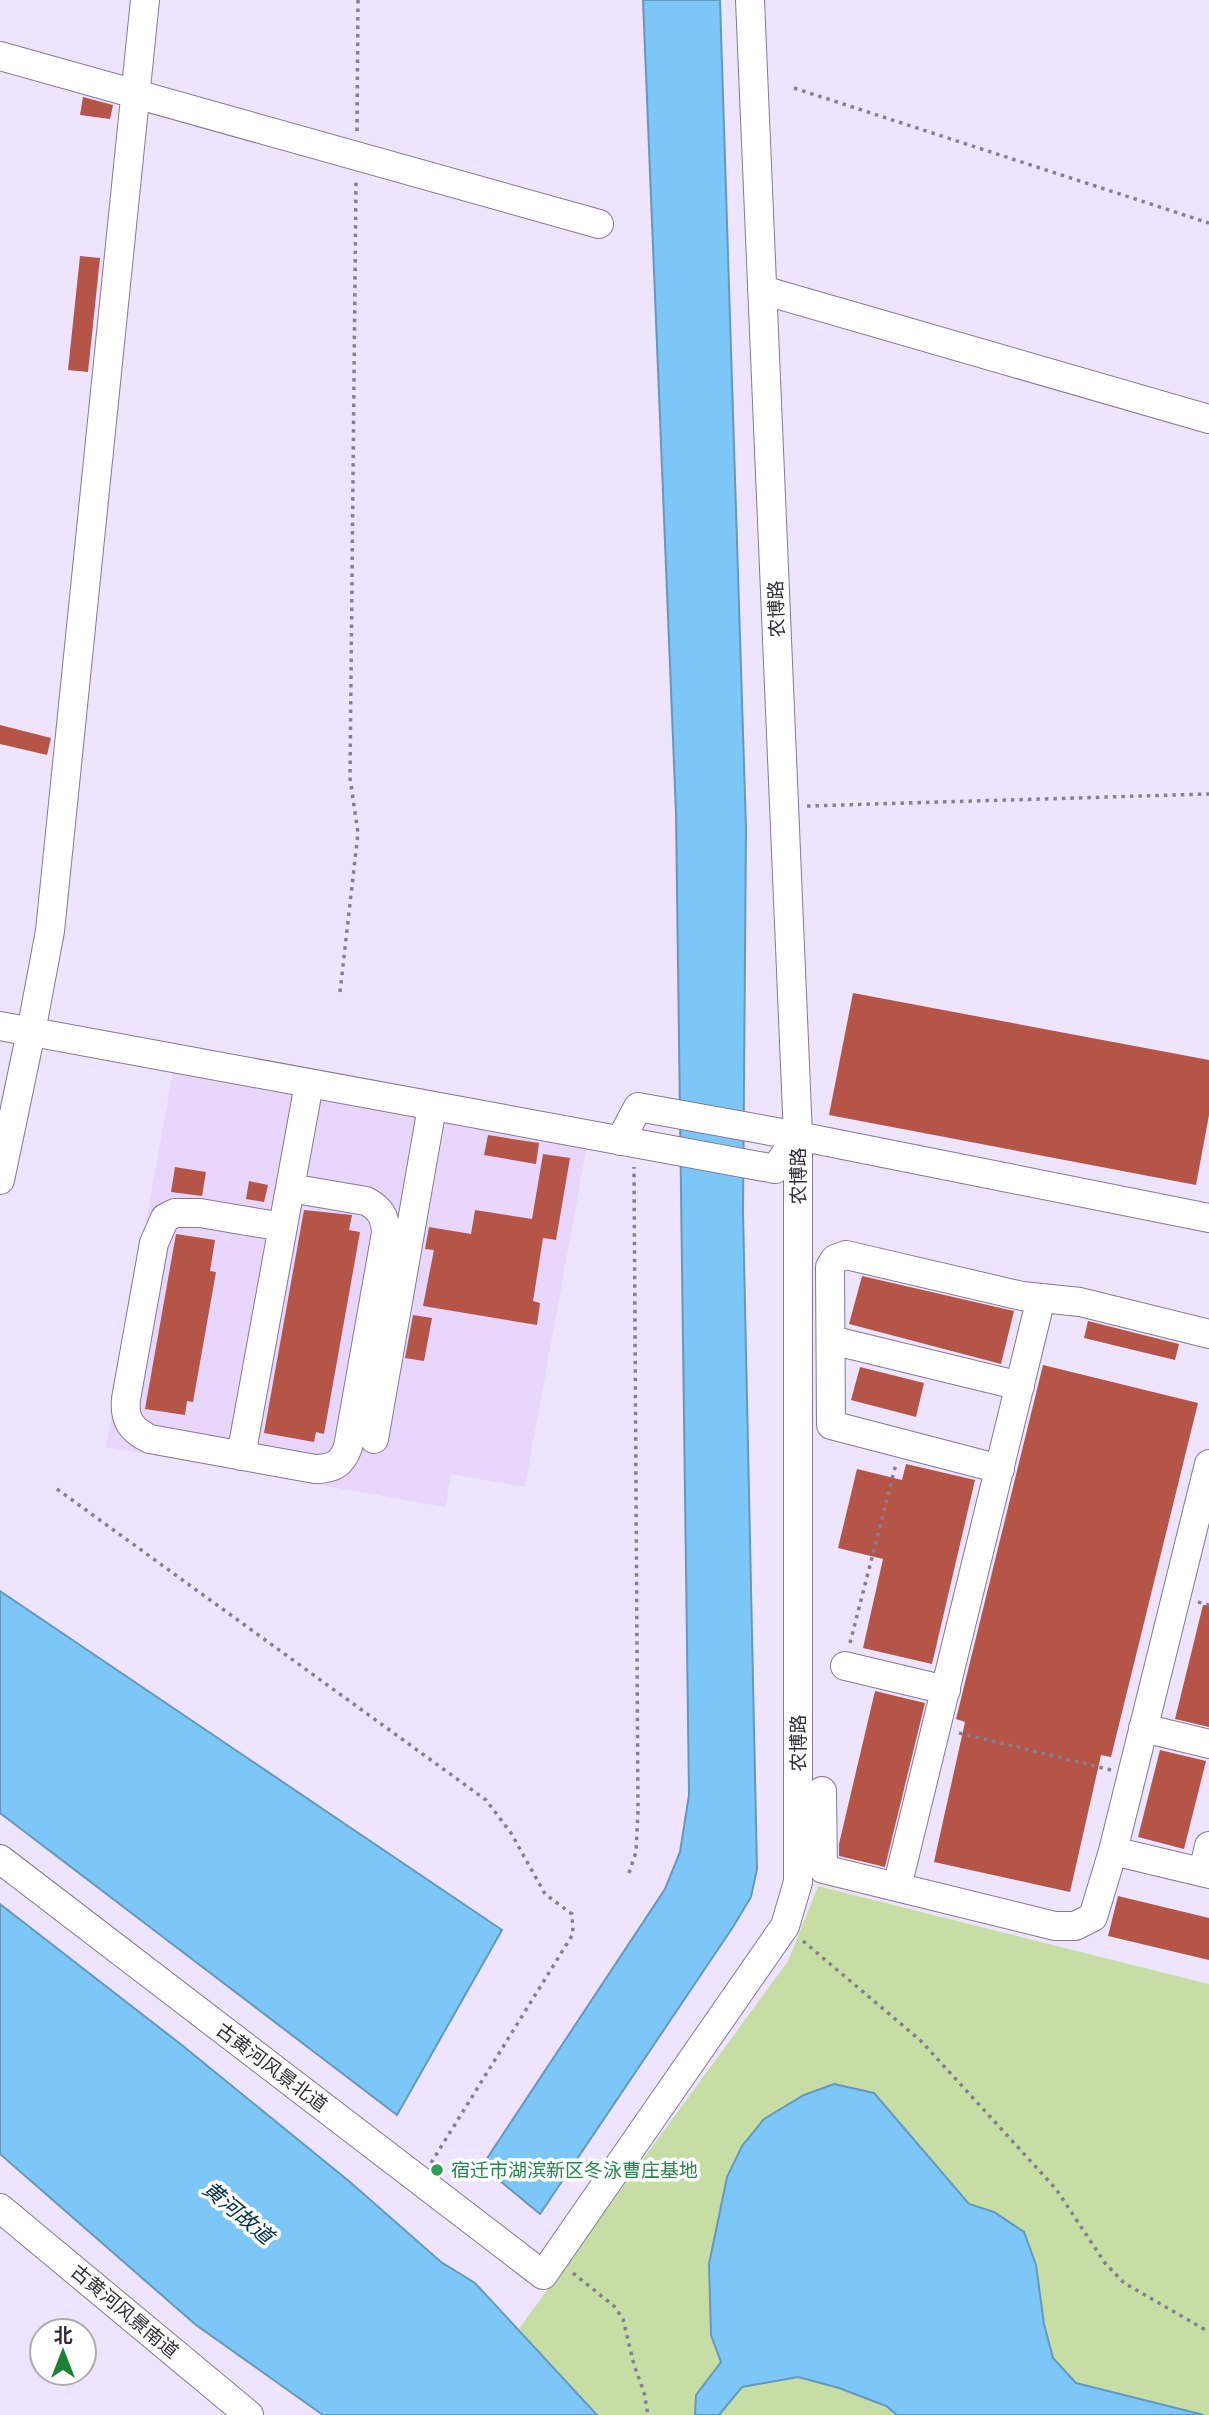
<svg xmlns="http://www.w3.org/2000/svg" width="1209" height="2415" font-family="'Noto Serif','Noto Sans SC',serif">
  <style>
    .built { fill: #e8d6fd }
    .green { fill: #c6dea3 }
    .water { fill: #7cc7f7; stroke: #6698be; stroke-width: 2 }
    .building { fill: #b45548 }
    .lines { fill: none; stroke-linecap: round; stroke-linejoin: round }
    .minor-casing { stroke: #857895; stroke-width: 30 }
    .path { stroke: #877f92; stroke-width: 3.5; stroke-dasharray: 3.5 5; stroke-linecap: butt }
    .minor { stroke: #fff; stroke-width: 28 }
    .leisure-dot { fill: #2e9e5b; stroke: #fff; stroke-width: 2.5 }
    .labels { text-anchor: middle; stroke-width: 7; stroke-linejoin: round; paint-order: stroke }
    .street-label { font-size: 19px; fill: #312c38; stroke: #fff }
    .leisure-label { font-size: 19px; fill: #27864d; stroke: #fff; text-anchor: start }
    .water-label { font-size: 21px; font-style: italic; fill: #022f46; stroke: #fff }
  </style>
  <rect width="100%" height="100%" fill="#efe4fe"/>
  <path class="built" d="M 173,1071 L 587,1145 L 525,1487 L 451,1474 L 445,1507 L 106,1447 Z"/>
  <path class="green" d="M 818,1886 L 1209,1984 L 1209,2415 L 1121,2415 L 1119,2394 L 1076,2383 L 1053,2358 L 1045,2324 L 994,2212 L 969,2204 L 874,2093 L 742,2146 L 728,2177 L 717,2219 L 711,2335 L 721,2362 L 696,2395 L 695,2415 L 597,2415 L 518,2330 L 788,1961 Z
    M 798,2377 C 830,2386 869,2394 897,2415 L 719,2415 L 742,2387 Z"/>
  <path class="water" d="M 643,0 L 720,0 L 746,828 L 743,1211 L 757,1869 L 751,1897 L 733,1927 L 540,2214 L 482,2166 L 665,1889 L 680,1852 L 689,1795 L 676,813 Z
    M 0,1591 L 502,1930 L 397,2115 L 0,1813 Z
    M 0,1904 L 183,2046 L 350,2182 L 441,2262 L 475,2283 L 597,2415 L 323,2415 L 196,2325 L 0,2154 Z
    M 834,2084 L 874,2093 L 969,2204 L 994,2212 L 1024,2232 L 1036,2265 L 1044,2324 L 1053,2358 L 1076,2383 L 1204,2415 L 897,2415 L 886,2406 L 839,2388 L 798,2377 L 742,2387 L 719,2415 L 695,2415 L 696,2395 L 721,2362 L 711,2335 L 709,2264 L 727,2177 L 742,2146 L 764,2119 L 804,2095 Z"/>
  <path class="building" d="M 83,97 L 113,105 L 110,119 L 80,115 Z
    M 80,256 L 100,258 L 88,372 L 68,370 Z
    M 0,725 L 51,738 L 47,755 L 0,744 Z
    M 853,993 L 1209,1060 L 1209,1115 L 1196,1185 L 829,1115 Z
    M 488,1135 L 539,1143 L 536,1164 L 484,1155 Z
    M 543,1154 L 570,1158 L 556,1240 L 543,1238 L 533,1301 L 540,1303 L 537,1325 L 423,1306 L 434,1250 L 425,1249 L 429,1227 L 471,1234 L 475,1210 L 532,1219 Z
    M 175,1167 L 206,1172 L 202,1196 L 171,1192 Z
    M 249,1181 L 268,1185 L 264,1202 L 246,1199 Z
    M 304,1210 L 352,1215 L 349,1230 L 360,1232 L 324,1434 L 316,1432 L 314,1442 L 264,1433 Z
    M 176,1234 L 215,1240 L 210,1271 L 216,1272 L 193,1402 L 187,1401 L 185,1415 L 145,1409 Z
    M 862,1276 L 1014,1311 L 1001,1364 L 849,1324 Z
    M 413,1315 L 432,1318 L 424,1361 L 405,1358 Z
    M 1088,1321 L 1179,1344 L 1175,1360 L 1084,1338 Z
    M 1043,1365 L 1198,1403 L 1111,1757 L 1101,1755 L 1070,1892 L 934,1862 L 965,1722 L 956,1719 Z
    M 860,1367 L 924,1383 L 916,1417 L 851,1400 Z
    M 906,1464 L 975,1480 L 932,1664 L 863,1648 L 883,1559 L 838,1548 L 857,1469 L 902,1480 Z
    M 1203,1605 L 1209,1605 L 1209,1727 L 1175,1719 Z
    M 875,1691 L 925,1703 L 885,1867 L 839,1856 L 839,1844 Z
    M 1160,1750 L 1206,1761 L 1184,1849 L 1138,1837 Z
    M 1118,1896 L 1209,1918 L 1209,1960 L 1108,1936 Z"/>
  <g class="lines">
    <defs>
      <path id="minor" d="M 0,56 L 599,224
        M 762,290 L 1209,419
        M 0,1026 L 775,1169 L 798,1136
        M 620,1141 L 638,1107 L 798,1136 L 1209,1218
        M 0,1180 L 31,1032 L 50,931 L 145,0
        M 283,1227 L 200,1213 L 175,1213 L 165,1218 L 154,1243 L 126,1399 C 124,1420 131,1430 150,1439 L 315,1469 C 333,1469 342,1464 348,1447 L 386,1233 C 385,1217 381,1209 366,1201 L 290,1188
        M 831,1340 L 1020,1386
        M 374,1439 L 432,1107
        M 241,1456 L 309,1084
        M 1000,1469 L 831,1425 L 830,1267 L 835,1259 L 846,1255 L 1022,1296 L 1080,1302 L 1209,1334
        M 845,1666 L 946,1690
        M 1143,1728 L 1209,1744
        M 822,1791 L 823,1869 L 1055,1926 L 1075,1926 L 1093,1917 L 1113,1851 L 1209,1464
        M 1113,1851 L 1209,1874
        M 0,1859 L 543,2275 L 785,1926 L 798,1882 L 798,1136 L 750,0
        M 1203,1872 L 1209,1846
        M 897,1887 L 1041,1298
        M 0,2208 L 249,2415"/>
    </defs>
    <use href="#minor" class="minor-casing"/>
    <path class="path" d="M 794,88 L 1209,223
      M 357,131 L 358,0
      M 807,806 L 1209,794
      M 340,992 L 358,833 L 350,778 L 356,181
      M 57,1489 L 486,1800 L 511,1833 L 545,1894 L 572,1914 L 573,1934 L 431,2163
      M 1198,1602 L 1209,1605
      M 850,1643 L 896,1464
      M 959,1733 L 1111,1770
      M 629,1873 L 636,1852 L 638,1811 L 634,1167
      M 803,1941 L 921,2041 L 1056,2189 L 1105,2263 L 1124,2283 L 1209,2332
      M 573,2273 L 614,2306 L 623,2319 L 634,2365 L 644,2392 L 648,2415"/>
    <use href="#minor" class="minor"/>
  </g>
  <circle class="leisure-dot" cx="437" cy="2170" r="7"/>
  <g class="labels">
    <g class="street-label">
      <text transform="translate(776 609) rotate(-92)" y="7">农博路</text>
      <text transform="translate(798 1176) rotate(-90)" y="7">农博路</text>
      <text transform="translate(798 1743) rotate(-90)" y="7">农博路</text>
      <text transform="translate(272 2067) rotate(37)" y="7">古黄河风景北道</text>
      <text transform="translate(125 2311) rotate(40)" y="7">古黄河风景南道</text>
    </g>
    <g class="leisure-label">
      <text x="451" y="2177">宿迁市湖滨新区冬泳曹庄基地</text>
    </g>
    <g class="water-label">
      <text transform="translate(238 2213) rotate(40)" y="7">黄河故道</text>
    </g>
  </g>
  <g transform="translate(63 2352)"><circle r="33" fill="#ffffff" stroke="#adabaf" stroke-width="2"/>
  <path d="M0-5L12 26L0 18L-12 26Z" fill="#1a8237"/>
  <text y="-10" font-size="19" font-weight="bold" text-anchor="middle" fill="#312c38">北</text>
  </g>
</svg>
